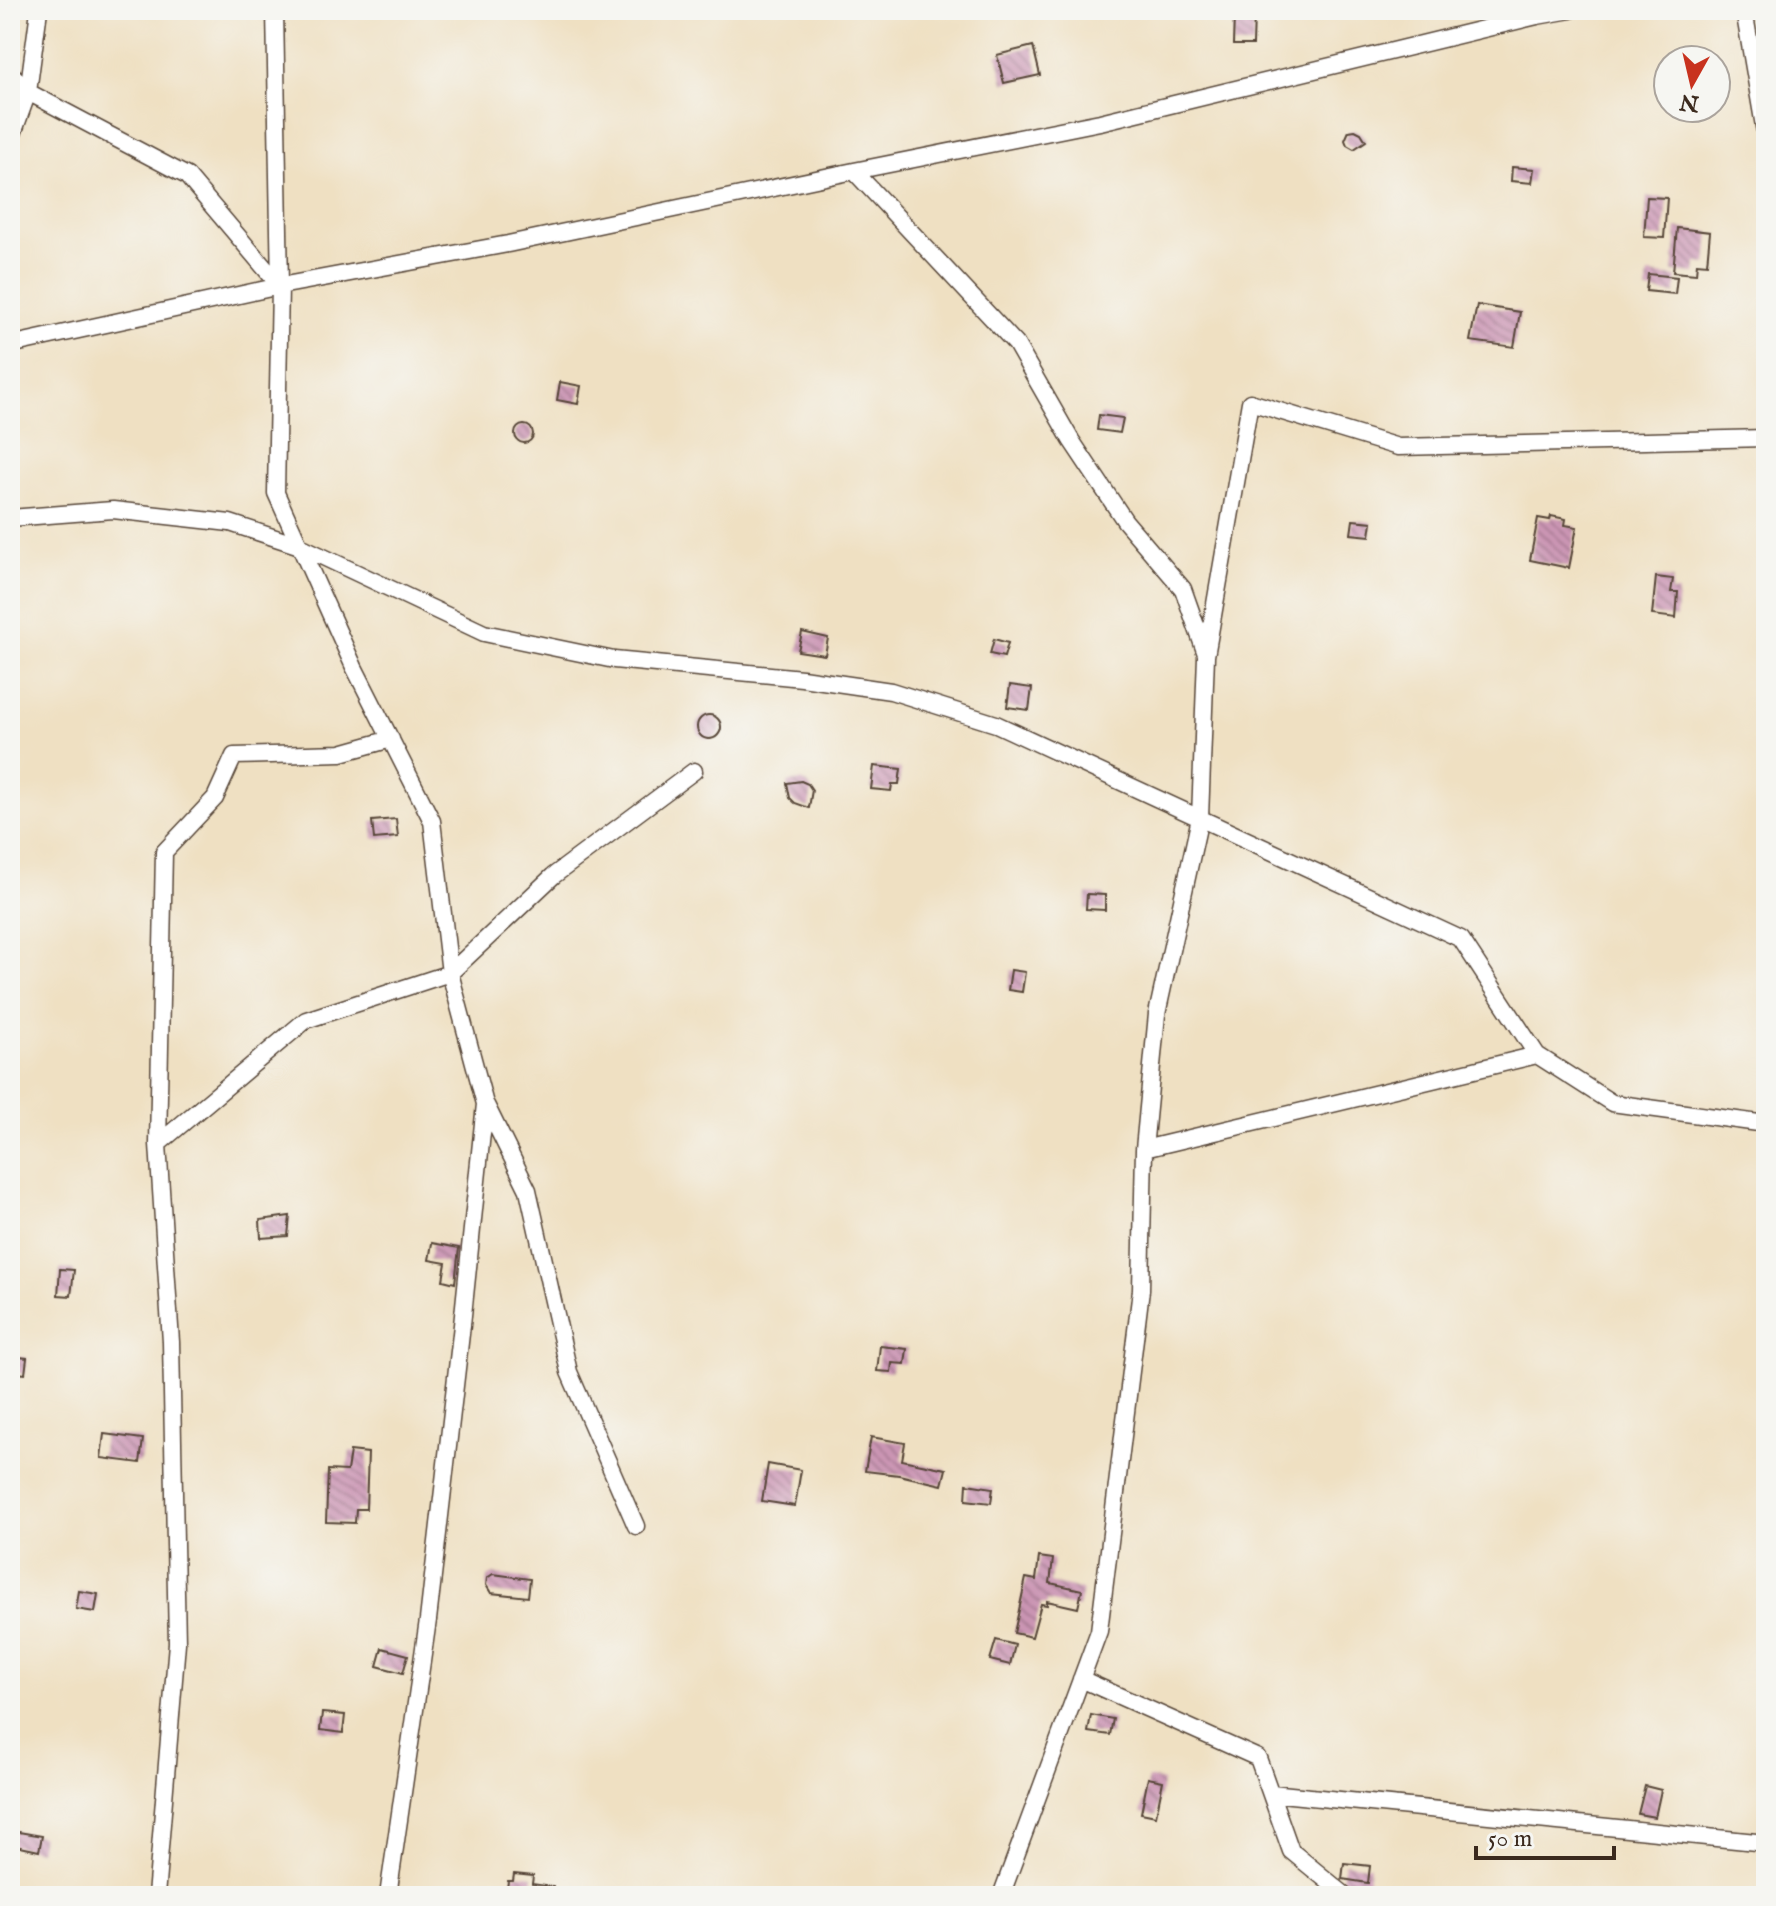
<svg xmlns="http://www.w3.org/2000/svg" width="1776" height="1906" font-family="'IM FELL English',serif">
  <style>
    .building { fill: url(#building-back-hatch) }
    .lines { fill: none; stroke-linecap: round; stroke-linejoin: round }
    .minor-casing { stroke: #564537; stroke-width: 19 }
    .minor { stroke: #fff; stroke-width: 16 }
  </style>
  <defs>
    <pattern id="building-back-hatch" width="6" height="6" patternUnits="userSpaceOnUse" patternTransform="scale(2)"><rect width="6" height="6" fill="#cb95b4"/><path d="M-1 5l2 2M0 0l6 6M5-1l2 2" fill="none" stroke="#a67a92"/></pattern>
  </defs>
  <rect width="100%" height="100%" fill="#f6f6f2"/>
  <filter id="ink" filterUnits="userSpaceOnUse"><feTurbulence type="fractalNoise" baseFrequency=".0125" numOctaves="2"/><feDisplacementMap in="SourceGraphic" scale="16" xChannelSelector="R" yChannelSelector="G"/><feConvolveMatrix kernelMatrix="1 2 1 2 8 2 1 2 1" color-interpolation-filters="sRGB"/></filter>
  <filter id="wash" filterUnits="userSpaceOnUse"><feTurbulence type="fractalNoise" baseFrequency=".006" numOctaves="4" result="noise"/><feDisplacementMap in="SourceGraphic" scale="32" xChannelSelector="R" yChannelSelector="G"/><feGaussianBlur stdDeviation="1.8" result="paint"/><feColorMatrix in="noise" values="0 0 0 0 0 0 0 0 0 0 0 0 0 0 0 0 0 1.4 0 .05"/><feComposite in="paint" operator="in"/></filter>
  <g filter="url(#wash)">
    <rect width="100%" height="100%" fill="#efe0c2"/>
    <g id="blocks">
      <path class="building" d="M 1234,15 L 1254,15 L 1253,45 L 1233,45 Z
        M 1033,46 L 1040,75 L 1004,83 L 997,55 Z
        M 1355,130 L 1361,133 L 1366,141 L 1354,149 L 1347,145 L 1345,140 L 1349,131 Z
        M 1512,167 L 1534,169 L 1532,183 L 1511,181 Z
        M 1647,197 L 1667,198 L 1664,238 L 1644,237 Z
        M 1677,228 L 1710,232 L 1707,264 L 1697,263 L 1696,274 L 1673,272 Z
        M 1648,274 L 1677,277 L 1675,294 L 1646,291 Z
        M 1477,305 L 1520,312 L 1514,347 L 1470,341 Z
        M 560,382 L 581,386 L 578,404 L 557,400 Z
        M 1099,415 L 1123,418 L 1120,433 L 1097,430 Z
        M515 434a9 9 0 1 1 18 0a9 9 0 1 1-18 0Z
        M 1551,516 L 1566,519 L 1565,525 L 1577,527 L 1569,568 L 1530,560 L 1538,518 L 1550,520 Z
        M 1353,520 L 1372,522 L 1370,536 L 1351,534 Z
        M 1656,577 L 1673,579 L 1671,592 L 1678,592 L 1676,618 L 1652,615 Z
        M 802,632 L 828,638 L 825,655 L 798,651 Z
        M 994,639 L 1008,643 L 1004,657 L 990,654 Z
        M 1010,685 L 1032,688 L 1029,710 L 1007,707 Z
        M697 727a12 12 0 1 1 24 0a12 12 0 1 1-24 0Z
        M 874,766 L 901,769 L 899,784 L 892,784 L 891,791 L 871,789 Z
        M 801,781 L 808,784 L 812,790 L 809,808 L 795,803 L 790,798 L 787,783 Z
        M 396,819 L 398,837 L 374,839 L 372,821 Z
        M 1087,894 L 1105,895 L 1105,910 L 1086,909 Z
        M 1011,970 L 1025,972 L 1022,992 L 1008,990 Z
        M 290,1216 L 288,1236 L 261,1238 L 260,1220 Z
        M 432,1243 L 459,1248 L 455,1283 L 443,1280 L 446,1263 L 429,1260 Z
        M 60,1269 L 74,1270 L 71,1296 L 58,1295 Z
        M 880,1346 L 907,1349 L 905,1364 L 892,1363 L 891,1372 L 877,1371 Z
        M 10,1356 L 27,1358 L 25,1374 L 10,1372 Z
        M 104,1434 L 143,1439 L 140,1463 L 101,1458 Z
        M 871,1437 L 905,1443 L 902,1460 L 946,1469 L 942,1485 L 899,1475 L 865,1471 Z
        M 350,1451 L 368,1453 L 366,1509 L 356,1509 L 355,1523 L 326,1522 L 328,1470 L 347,1471 Z
        M 768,1464 L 801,1470 L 795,1506 L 762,1501 Z
        M 967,1484 L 993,1488 L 991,1503 L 966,1500 Z
        M 1039,1557 L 1053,1559 L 1050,1583 L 1082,1590 L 1078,1608 L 1047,1601 L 1047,1605 L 1041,1604 L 1032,1637 L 1014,1633 L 1026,1578 L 1036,1580 Z
        M 493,1574 L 530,1579 L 528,1597 L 491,1593 L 486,1585 L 487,1578 Z
        M 79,1591 L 98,1594 L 95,1612 L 76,1609 Z
        M 996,1640 L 1015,1645 L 1010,1665 L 990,1660 Z
        M 382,1648 L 408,1655 L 403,1673 L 377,1666 Z
        M 322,1713 L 345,1715 L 343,1733 L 320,1730 Z
        M 1091,1715 L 1113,1719 L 1110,1735 L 1088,1732 Z
        M 1148,1778 L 1163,1781 L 1156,1816 L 1141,1813 Z
        M 1645,1786 L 1661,1790 L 1655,1817 L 1638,1814 Z
        M 13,1831 L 42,1836 L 39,1851 L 11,1845 Z
        M 1344,1863 L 1370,1866 L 1368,1883 L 1342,1879 Z
        M 514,1874 L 533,1876 L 532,1884 L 553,1887 L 552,1896 L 506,1896 L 508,1881 L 513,1881 Z"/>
    </g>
  </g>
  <g filter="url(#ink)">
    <use href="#blocks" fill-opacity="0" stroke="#564537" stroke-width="2"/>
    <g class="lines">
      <defs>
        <path id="minor" d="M 275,10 L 280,286 L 276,493 L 354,667 L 432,821 L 450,973 L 485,1104 L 462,1325 L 428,1620 L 388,1896
          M 1744,10 L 1766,138
          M 1529,14 L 1537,16 L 1571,10
          M 10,72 L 28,92 L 187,176 L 280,286
          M 10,142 L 28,92 L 39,10
          M 854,171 L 1016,344 L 1071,440 L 1125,521 L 1183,589 L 1206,654
          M 10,345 L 280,286 L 508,244 L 854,171 L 1100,122 L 1537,16
          M 10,518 L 113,510 L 230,523 L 300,546 L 484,633 L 614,660 L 802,678 L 891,691 L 996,724 L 1461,939 L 1537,1055
          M 486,1105 L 528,1190 L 569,1372 L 636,1526
          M 158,1144 L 306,1020 L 450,973 L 553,876 L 694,771
          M 1144,1149 L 1537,1055 L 1612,1103 L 1766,1124
          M 1081,1679 L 1258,1758 L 1291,1851 L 1346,1896
          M 1271,1793 L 1766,1843
          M 156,1896 L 177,1643 L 171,1342 L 158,1144 L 164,852 L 215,798 L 234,756 L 341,753 L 391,739
          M 1001,1896 L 1099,1631 L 1141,1290 L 1144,1149 L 1157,1014 L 1200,818 L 1206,656 L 1250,402 L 1398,447 L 1766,438"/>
      </defs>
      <use href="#minor" class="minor-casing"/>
      <use href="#minor" class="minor"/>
    </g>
  </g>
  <rect width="1776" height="1906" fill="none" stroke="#f6f6f2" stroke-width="40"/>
  <g transform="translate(1692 84) rotate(188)"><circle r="38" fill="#f6f6f2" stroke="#aba49d" stroke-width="2"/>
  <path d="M0-6L14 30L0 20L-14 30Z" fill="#c8321e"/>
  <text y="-12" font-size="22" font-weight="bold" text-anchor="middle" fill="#3b2a1e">N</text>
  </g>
  <path d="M1476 1846v12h138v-12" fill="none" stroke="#3b2a1e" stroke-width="4"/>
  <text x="1488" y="1846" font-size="24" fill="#3b2a1e" stroke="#f6f6f2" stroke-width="6" paint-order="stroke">50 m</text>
</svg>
